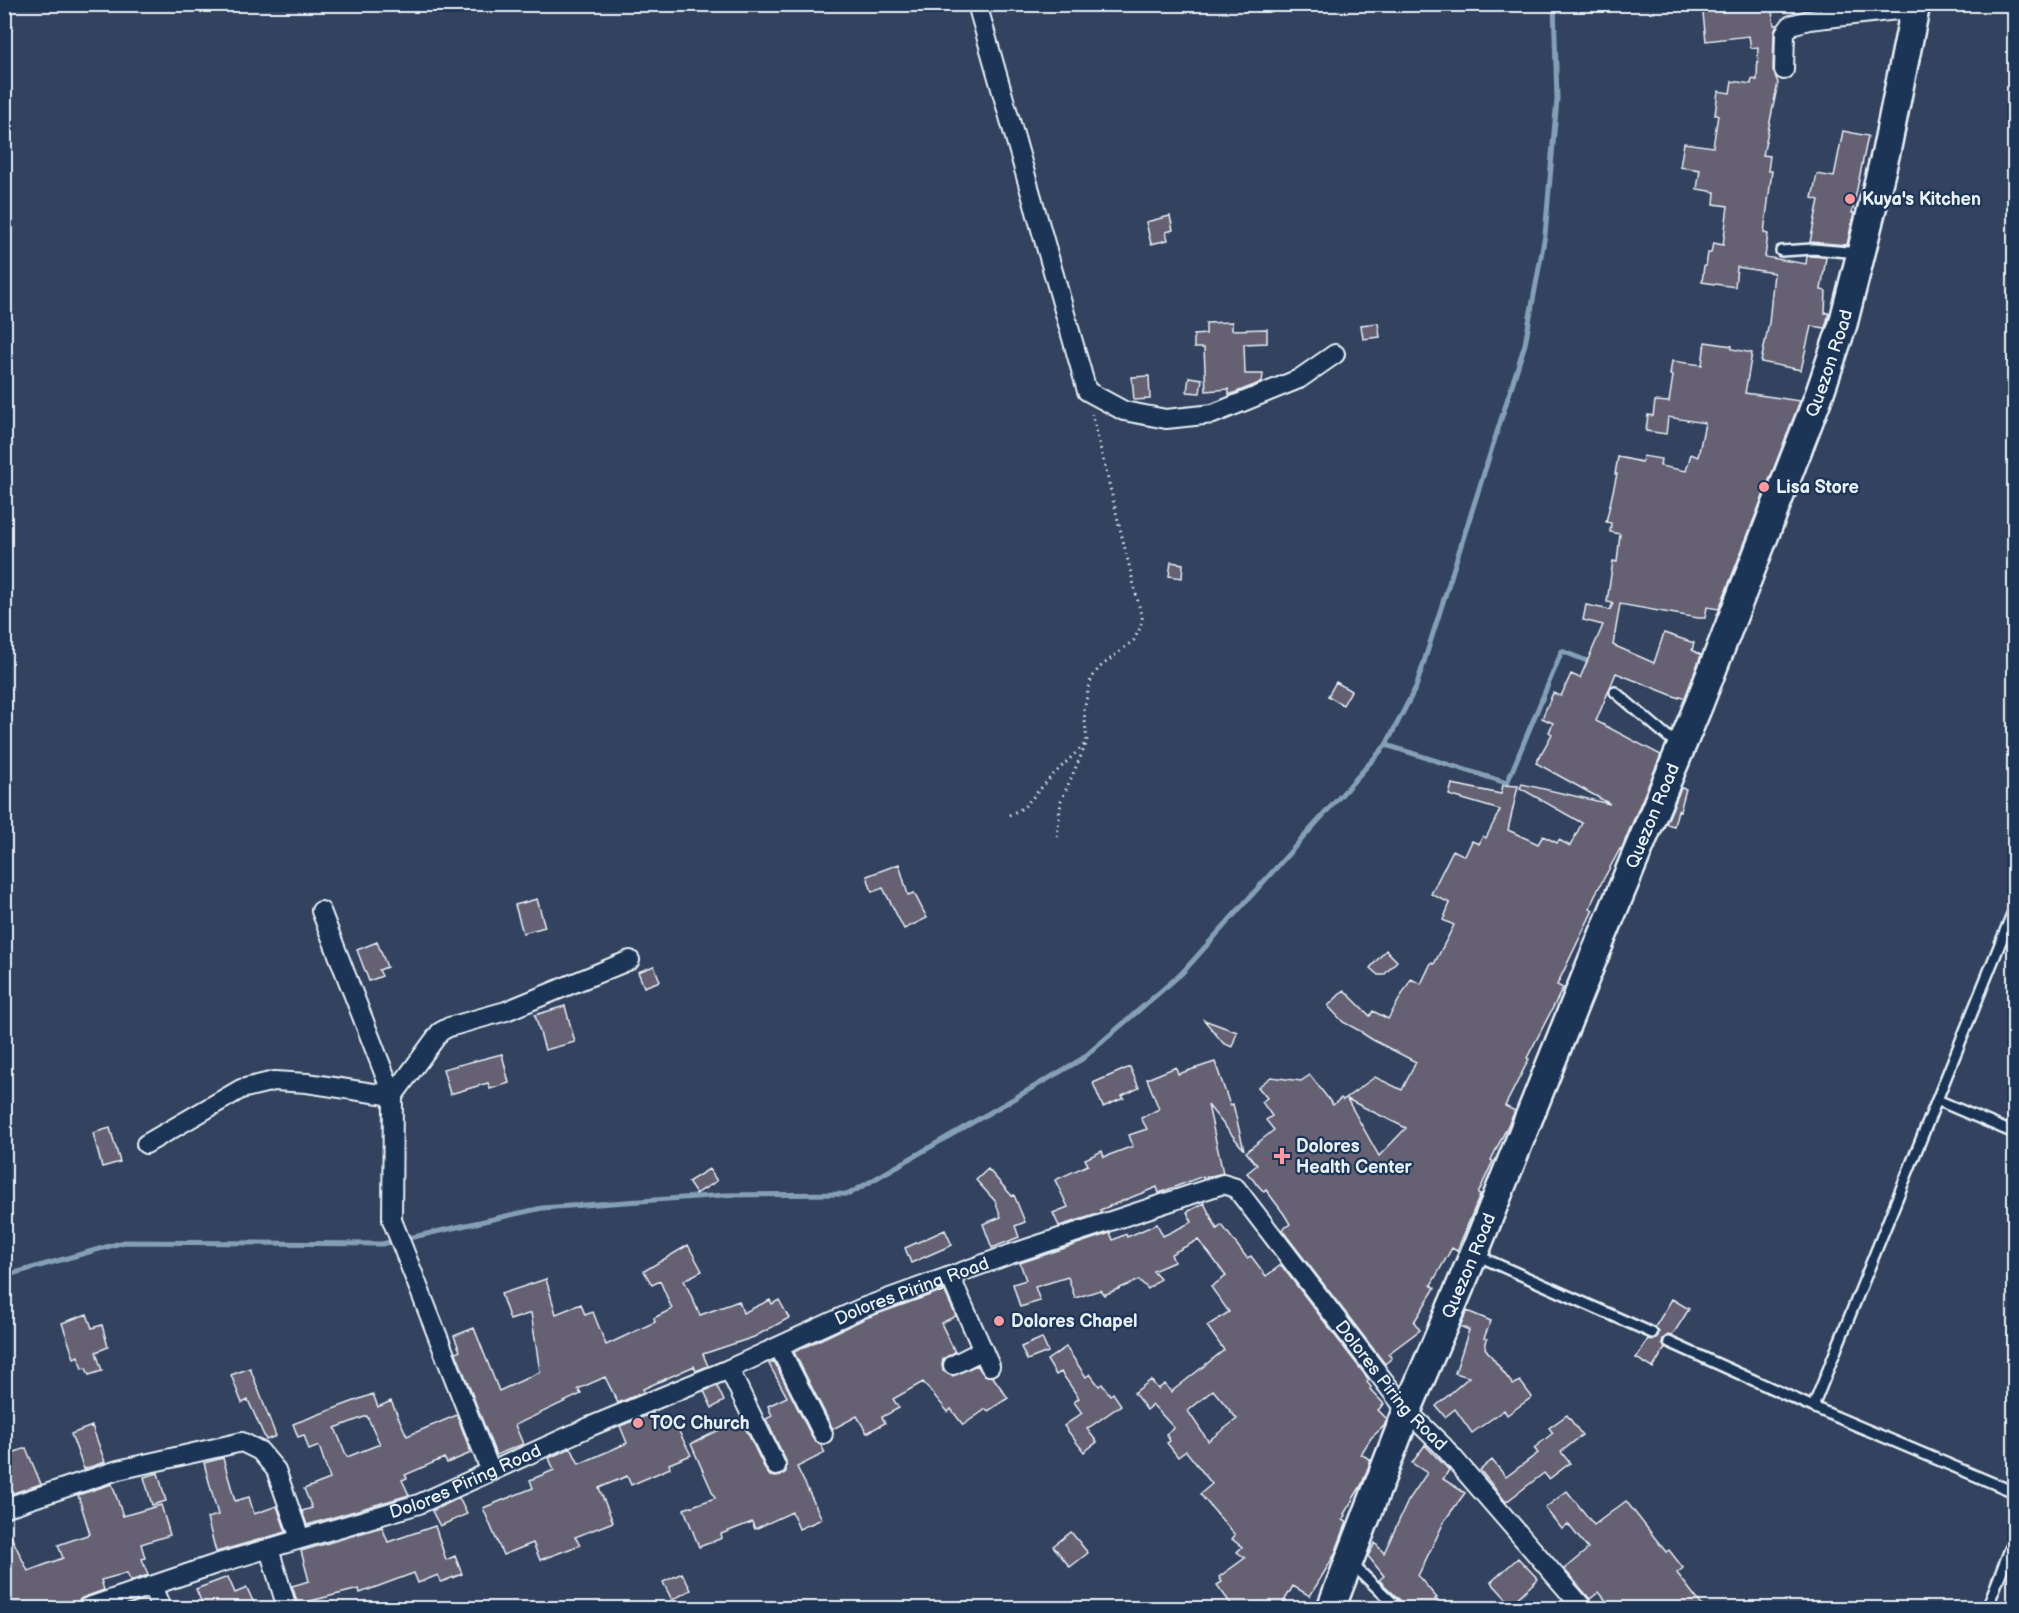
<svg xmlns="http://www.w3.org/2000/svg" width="2019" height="1613" font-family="'Balsamiq Sans',sans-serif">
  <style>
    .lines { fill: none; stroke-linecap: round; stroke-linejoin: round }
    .stream { stroke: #85a0b6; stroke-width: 5 }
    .building { fill: #656072; stroke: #e8f1f8; stroke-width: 1.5; fill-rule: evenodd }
    .service-casing { stroke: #e8f1f8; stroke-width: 14 }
    .minor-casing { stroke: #e8f1f8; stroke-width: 22 }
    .secondary-casing { stroke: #e8f1f8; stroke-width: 32 }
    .path { stroke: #e8f1f8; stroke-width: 3; stroke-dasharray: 1.5 4.5; stroke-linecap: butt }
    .service { stroke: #1d3557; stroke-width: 9 }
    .minor { stroke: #1d3557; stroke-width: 18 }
    .secondary { stroke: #1d3557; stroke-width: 27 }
    .poi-dot { fill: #ff9aa2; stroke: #1d3557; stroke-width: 2 }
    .labels { text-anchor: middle; stroke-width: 4.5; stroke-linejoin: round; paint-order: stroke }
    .poi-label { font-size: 18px; font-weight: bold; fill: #e8f1f8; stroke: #1d3557; text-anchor: start }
    .street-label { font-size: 18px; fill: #e8f1f8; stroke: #1d3557 }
  </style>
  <rect width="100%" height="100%" fill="#33425f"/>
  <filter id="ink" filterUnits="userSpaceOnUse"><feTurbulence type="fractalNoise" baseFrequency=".0167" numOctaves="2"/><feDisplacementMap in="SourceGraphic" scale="12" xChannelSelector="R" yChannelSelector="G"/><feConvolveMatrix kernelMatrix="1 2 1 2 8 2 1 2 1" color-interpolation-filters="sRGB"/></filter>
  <g filter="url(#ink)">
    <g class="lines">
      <path class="stream" d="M 1386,745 L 1507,783 L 1562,651 L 1592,663
        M 4,1276 L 124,1242 L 382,1244 L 542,1208 L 724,1195 L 849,1194 L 1082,1059 L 1182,973 L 1386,745 L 1416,687 L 1525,344 L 1545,235 L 1557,99 L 1554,4"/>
    </g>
    <path class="building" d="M 1702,4 L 1771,4 L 1774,25 L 1777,25 L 1774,33 L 1773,70 L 1778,83 L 1763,155 L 1770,156 L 1768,171 L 1772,171 L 1764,233 L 1768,234 L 1765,257 L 1806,264 L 1807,256 L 1826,257 L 1821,290 L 1826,291 L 1825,313 L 1829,313 L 1825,328 L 1811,326 L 1801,370 L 1761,362 L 1769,323 L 1774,273 L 1737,267 L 1735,287 L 1702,282 L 1704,266 L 1706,266 L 1708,253 L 1711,253 L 1713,243 L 1723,245 L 1728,206 L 1714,204 L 1715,192 L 1697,189 L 1700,170 L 1680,167 L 1684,143 L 1713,147 L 1718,115 L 1715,115 L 1718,91 L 1730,93 L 1732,81 L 1751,84 L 1752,79 L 1757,80 L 1758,47 L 1751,48 L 1749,36 L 1706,41 Z
      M 1843,131 L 1868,136 L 1852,213 L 1854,213 L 1847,245 L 1810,242 L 1819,200 L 1812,198 L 1817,174 L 1834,177 Z
      M 1170,216 L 1173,230 L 1166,232 L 1168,240 L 1151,244 L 1146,222 Z
      M 1232,322 L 1232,330 L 1267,329 L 1267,343 L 1244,344 L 1245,374 L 1263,374 L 1262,382 L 1229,395 L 1229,389 L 1206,391 L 1204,348 L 1194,348 L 1194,335 L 1206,334 L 1206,323 Z
      M 1378,323 L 1380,337 L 1363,339 L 1361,325 Z
      M 1705,342 L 1732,346 L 1732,349 L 1752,353 L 1745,393 L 1800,401 L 1719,609 L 1707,607 L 1705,618 L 1698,618 L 1620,604 L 1613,645 L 1654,663 L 1664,633 L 1694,643 L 1692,650 L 1701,655 L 1685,698 L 1680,696 L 1679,698 L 1616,673 L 1609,690 L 1596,721 L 1661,755 L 1621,850 L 1620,849 L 1596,893 L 1590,908 L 1593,910 L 1557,985 L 1563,988 L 1527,1058 L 1529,1059 L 1505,1106 L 1515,1111 L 1491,1160 L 1493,1161 L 1478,1194 L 1480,1195 L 1457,1251 L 1452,1248 L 1431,1285 L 1435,1288 L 1414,1322 L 1420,1330 L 1388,1354 L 1392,1358 L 1385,1364 L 1282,1230 L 1290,1224 L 1284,1214 L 1266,1190 L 1264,1192 L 1247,1173 L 1257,1165 L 1246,1152 L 1274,1130 L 1266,1120 L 1272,1116 L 1262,1102 L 1267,1098 L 1258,1087 L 1271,1077 L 1301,1081 L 1310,1075 L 1333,1105 L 1341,1098 L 1343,1100 L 1375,1077 L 1402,1090 L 1416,1062 L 1373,1040 L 1362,1033 L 1362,1032 L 1343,1022 L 1328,1006 L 1344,990 L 1370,1016 L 1373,1011 L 1388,1019 L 1411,979 L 1421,984 L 1431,963 L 1434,964 L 1454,925 L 1443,920 L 1450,903 L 1431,894 L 1453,850 L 1465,856 L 1472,841 L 1479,844 L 1483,836 L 1486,838 L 1500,810 L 1449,795 L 1452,784 L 1501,794 L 1503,785 L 1518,786 L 1508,830 L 1538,844 L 1543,836 L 1557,843 L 1559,840 L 1570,846 L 1582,823 L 1520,788 L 1522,784 L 1610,804 L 1536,763 L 1552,734 L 1549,732 L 1553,723 L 1542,718 L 1553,693 L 1561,696 L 1571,674 L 1580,678 L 1603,625 L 1583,620 L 1586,605 L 1610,610 L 1613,603 L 1607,602 L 1613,561 L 1617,562 L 1620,534 L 1610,532 L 1611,523 L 1606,522 L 1617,474 L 1615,474 L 1618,457 L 1642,462 L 1643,456 L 1661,459 L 1660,466 L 1686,471 L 1691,454 L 1698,457 L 1705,423 L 1668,417 L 1666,434 L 1646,431 L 1648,415 L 1653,416 L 1655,401 L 1669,402 L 1673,376 L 1670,375 L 1672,361 L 1702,365 ZM 1347,1099 L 1406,1128 L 1379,1156 Z
      M 1149,376 L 1150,399 L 1134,400 L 1132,377 Z
      M 1189,377 L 1202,379 L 1200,393 L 1187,392 Z
      M 1171,562 L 1183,564 L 1182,578 L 1169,576 Z
      M 1336,682 L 1351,691 L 1343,705 L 1328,696 Z
      M 1681,788 L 1686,789 L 1680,811 L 1678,810 L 1674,826 L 1666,824 Z
      M 899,864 L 908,895 L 914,893 L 927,918 L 904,929 L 883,888 L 872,892 L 867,876 Z
      M 537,899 L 545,927 L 523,933 L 515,905 Z
      M 377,942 L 387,967 L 379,970 L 382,976 L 369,981 L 357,950 Z
      M 1386,950 L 1397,961 L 1384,975 L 1378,975 L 1370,968 Z
      M 654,966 L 660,981 L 644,987 L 638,972 Z
      M 565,1006 L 575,1042 L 545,1050 L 535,1015 Z
      M 1204,1020 L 1237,1032 L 1232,1047 L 1223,1043 Z
      M 502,1054 L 509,1083 L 490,1089 L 488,1083 L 450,1094 L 443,1069 Z
      M 1215,1062 L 1230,1105 L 1233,1104 L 1244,1150 L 1208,1105 L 1223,1173 L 1203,1178 L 1203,1176 L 1159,1193 L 1157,1187 L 1100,1210 L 1101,1213 L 1059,1226 L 1053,1213 L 1068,1207 L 1055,1180 L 1088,1165 L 1085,1159 L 1102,1151 L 1104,1157 L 1133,1146 L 1129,1135 L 1147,1129 L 1141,1118 L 1159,1109 L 1147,1079 L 1176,1067 L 1178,1074 Z
      M 1130,1067 L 1139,1088 L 1122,1096 L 1124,1098 L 1103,1107 L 1093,1083 Z
      M 110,1128 L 120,1162 L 102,1167 L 93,1133 Z
      M 709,1169 L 717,1181 L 696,1194 L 688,1182 Z
      M 988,1169 L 1012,1196 L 1014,1195 L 1025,1222 L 1015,1226 L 1019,1237 L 992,1248 L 983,1224 L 1001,1217 L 995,1201 L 976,1180 Z
      M 1204,1203 L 1217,1229 L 1222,1225 L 1247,1258 L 1251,1256 L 1266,1276 L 1281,1265 L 1369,1380 L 1367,1382 L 1371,1387 L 1370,1389 L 1384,1404 L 1378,1410 L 1387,1419 L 1384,1426 L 1371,1438 L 1361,1454 L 1371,1460 L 1362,1484 L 1344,1514 L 1346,1515 L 1343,1520 L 1347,1522 L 1334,1556 L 1310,1596 L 1293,1586 L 1280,1608 L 1234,1608 L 1217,1585 L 1222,1582 L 1219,1577 L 1245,1558 L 1237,1552 L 1242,1547 L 1232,1539 L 1235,1535 L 1200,1494 L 1212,1484 L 1186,1451 L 1178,1457 L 1167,1443 L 1170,1441 L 1166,1434 L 1174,1428 L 1153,1405 L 1147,1410 L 1134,1393 L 1151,1380 L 1158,1389 L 1165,1384 L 1171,1392 L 1224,1350 L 1207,1326 L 1229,1312 L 1211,1287 L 1226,1276 L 1209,1253 L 1198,1240 L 1171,1254 L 1174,1262 L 1153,1271 L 1160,1279 L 1148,1289 L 1139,1280 L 1104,1295 L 1100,1290 L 1075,1298 L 1068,1277 L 1035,1287 L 1040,1301 L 1020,1307 L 1013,1284 L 1026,1280 L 1020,1263 L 1110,1233 L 1113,1240 L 1126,1234 L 1127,1237 L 1157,1224 L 1163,1236 L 1192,1222 L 1187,1212 ZM 1213,1390 L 1237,1419 L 1208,1441 L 1188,1411 Z
      M 945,1230 L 952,1245 L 911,1263 L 905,1248 Z
      M 688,1245 L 702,1271 L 684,1280 L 700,1315 L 739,1301 L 743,1313 L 770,1300 L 772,1304 L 779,1300 L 789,1318 L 754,1337 L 703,1354 L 708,1366 L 696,1371 L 694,1366 L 643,1389 L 644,1392 L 618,1403 L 605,1377 L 578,1389 L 581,1394 L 515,1425 L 523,1444 L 496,1455 L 456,1353 L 460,1351 L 454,1336 L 474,1328 L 499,1391 L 540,1372 L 531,1313 L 510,1320 L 501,1294 L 546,1279 L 556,1314 L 581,1304 L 585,1315 L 593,1312 L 606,1345 L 655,1322 L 654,1318 L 672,1309 L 660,1281 L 652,1285 L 644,1271 Z
      M 944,1290 L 956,1316 L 941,1323 L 955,1352 L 943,1359 L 942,1365 L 943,1371 L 953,1376 L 977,1365 L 984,1375 L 993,1377 L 1008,1398 L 988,1411 L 986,1409 L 963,1425 L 951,1409 L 948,1412 L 923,1382 L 893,1399 L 899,1408 L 882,1417 L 885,1423 L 867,1433 L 857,1416 L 833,1429 L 794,1352 L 866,1318 Z
      M 1672,1299 L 1689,1309 L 1672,1336 L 1668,1335 L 1663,1339 L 1662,1343 L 1665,1348 L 1653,1368 L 1636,1358 L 1648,1339 L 1653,1340 L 1658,1336 L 1659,1332 L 1655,1327 Z
      M 1467,1311 L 1491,1321 L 1484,1338 L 1487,1339 L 1485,1348 L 1513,1385 L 1520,1381 L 1532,1397 L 1507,1415 L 1504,1410 L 1472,1433 L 1455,1409 L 1445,1417 L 1436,1406 L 1469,1377 L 1455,1373 L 1469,1330 L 1460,1326 Z
      M 87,1314 L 92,1328 L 102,1325 L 108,1347 L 96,1352 L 102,1371 L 89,1375 L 86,1368 L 82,1369 L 78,1356 L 74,1358 L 62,1323 Z
      M 1042,1338 L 1048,1352 L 1027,1360 L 1021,1347 Z
      M 1066,1347 L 1086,1377 L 1090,1374 L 1099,1386 L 1102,1384 L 1110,1395 L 1113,1393 L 1121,1405 L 1087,1429 L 1097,1442 L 1084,1452 L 1064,1426 L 1082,1413 L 1074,1402 L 1079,1398 L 1061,1372 L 1056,1375 L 1047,1360 Z
      M 774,1361 L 813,1439 L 821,1445 L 825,1453 L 797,1467 L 822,1519 L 799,1529 L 792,1512 L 755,1529 L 752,1522 L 721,1534 L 722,1538 L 699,1547 L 684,1509 L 715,1498 L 691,1444 L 741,1419 L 766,1471 L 770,1476 L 776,1477 L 781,1476 L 786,1472 L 786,1461 L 766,1419 L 772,1416 L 768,1406 L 787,1397 L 769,1364 Z
      M 250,1368 L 276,1436 L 266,1440 L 248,1400 L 242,1403 L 231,1375 Z
      M 717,1386 L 724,1401 L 712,1408 L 704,1391 Z
      M 373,1394 L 378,1407 L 391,1401 L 407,1436 L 457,1415 L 471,1453 L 447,1463 L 444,1458 L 405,1475 L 407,1478 L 402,1480 L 409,1495 L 307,1525 L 302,1511 L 312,1508 L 304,1489 L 330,1479 L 319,1446 L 309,1450 L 304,1435 L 298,1437 L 293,1424 ZM 367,1416 L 380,1444 L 347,1457 L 335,1428 Z
      M 653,1413 L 659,1426 L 673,1420 L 691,1455 L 669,1464 L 670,1468 L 631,1485 L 627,1476 L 599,1488 L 613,1522 L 575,1537 L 580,1545 L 540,1560 L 533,1543 L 503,1555 L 483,1508 L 533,1488 L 530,1480 L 554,1470 L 549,1458 L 571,1448 L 579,1464 L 627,1443 L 620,1426 Z
      M 1567,1415 L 1582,1435 L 1561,1452 L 1570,1463 L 1549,1479 L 1544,1473 L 1506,1502 L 1480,1470 L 1492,1460 L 1506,1477 L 1538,1453 L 1534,1448 L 1553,1433 L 1549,1428 Z
      M 92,1426 L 105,1462 L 84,1469 L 71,1434 Z
      M 1425,1445 L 1449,1470 L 1443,1479 L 1465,1493 L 1445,1520 L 1418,1576 L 1437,1598 L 1435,1599 L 1443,1608 L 1405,1608 L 1403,1603 L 1379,1580 L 1384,1576 L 1368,1556 L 1375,1543 L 1384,1553 L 1408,1501 L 1427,1473 L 1412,1463 Z
      M 26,1448 L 41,1484 L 4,1496 L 4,1456 Z
      M 223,1458 L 235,1501 L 249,1497 L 254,1514 L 277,1506 L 286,1532 L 216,1552 L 207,1518 L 218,1515 L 204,1463 Z
      M 158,1473 L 166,1501 L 152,1505 L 144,1477 Z
      M 112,1484 L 123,1516 L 161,1505 L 170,1535 L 141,1544 L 145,1558 L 142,1559 L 148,1575 L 130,1581 L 127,1573 L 101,1580 L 104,1590 L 82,1598 L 75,1605 L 66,1608 L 4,1608 L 4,1522 L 28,1571 L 63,1558 L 58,1545 L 90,1534 L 78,1495 Z
      M 1567,1491 L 1594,1525 L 1626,1501 L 1666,1552 L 1669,1550 L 1683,1568 L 1677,1573 L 1704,1608 L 1612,1608 L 1599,1592 L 1590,1599 L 1564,1569 L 1588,1549 L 1568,1524 L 1562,1529 L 1545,1508 Z
      M 459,1498 L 467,1514 L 440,1526 L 432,1511 Z
      M 435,1526 L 446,1560 L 455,1556 L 462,1574 L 441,1582 L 438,1575 L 418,1583 L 414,1573 L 360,1593 L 359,1589 L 298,1604 L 292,1586 L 309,1581 L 301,1551 L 382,1527 L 388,1542 Z
      M 1071,1532 L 1088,1553 L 1070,1567 L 1053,1546 Z
      M 1518,1558 L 1538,1579 L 1511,1604 L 1491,1582 Z
      M 682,1573 L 691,1590 L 672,1600 L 663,1582 Z
      M 228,1577 L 235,1593 L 247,1588 L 256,1608 L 204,1608 L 196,1589 Z"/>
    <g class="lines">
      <defs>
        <path id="service" d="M 1781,251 L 1813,249 L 1859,253
          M 1615,692 L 1679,746
          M 1937,1100 L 2014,1133
          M 1476,1255 L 1652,1333
          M 1669,1342 L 1813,1407 L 2014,1492
          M 1813,1407 L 2014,909
          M 1352,1564 L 1398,1608
          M 1987,1608 L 2014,1539"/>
        <g id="minor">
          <path d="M 977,4 L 1087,391 L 1124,411 L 1166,419 L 1213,414 L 1299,379 L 1335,354"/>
          <path d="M 1784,70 L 1785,33 L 1791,25 L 1809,20 L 1915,8"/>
          <path d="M 321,911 L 393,1096 L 392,1220 L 491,1472"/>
          <path d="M 146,1144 L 241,1089 L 274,1081 L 307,1083 L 393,1096 L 440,1032 L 449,1027 L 506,1011 L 630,960"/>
          <path d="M 950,1276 L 990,1366"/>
          <path d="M 779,1347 L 823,1434"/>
          <path d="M 953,1365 L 983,1350"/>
          <path d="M 729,1369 L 776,1466"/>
          <path d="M 4,1508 L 118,1470 L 242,1442 L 260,1451 L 276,1470 L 300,1538"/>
          <path d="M 269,1549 L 287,1608"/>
          <path d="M 152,1586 L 161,1608"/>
          <path id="s1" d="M 86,1608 L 216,1564 L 419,1504 L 589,1427 L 729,1369 L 862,1308 L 1011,1254 L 1223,1184 L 1236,1188 L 1407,1411 L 1443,1446 L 1583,1608"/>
        </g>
        <g id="secondary">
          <path id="s2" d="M 1331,1608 L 1407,1411 L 1474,1254 L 1590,966 L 1699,704 L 1819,395 L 1843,324 L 1861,253 L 1886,152 L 1916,4"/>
        </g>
      </defs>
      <use href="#service" class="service-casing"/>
      <use href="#minor" class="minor-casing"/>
      <use href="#secondary" class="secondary-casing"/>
      <path class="path" d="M 1009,815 L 1023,808 L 1052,776 L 1086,743
        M 1057,837 L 1061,801 L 1087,742 L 1084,710 L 1091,679 L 1099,668 L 1134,640 L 1140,628 L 1142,618 L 1092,414"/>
      <use href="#service" class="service"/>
      <use href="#minor" class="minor"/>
      <use href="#secondary" class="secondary"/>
    </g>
  </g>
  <g class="poi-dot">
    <circle cx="1850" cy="199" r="6"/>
    <circle cx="1764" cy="487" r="6"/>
    <path d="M1279 1147h6v6h6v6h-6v6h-6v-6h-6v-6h6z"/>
    <circle cx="999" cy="1321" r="6"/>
    <circle cx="638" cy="1423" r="6"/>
  </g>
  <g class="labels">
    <g class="poi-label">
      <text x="1862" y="205">Kuya's Kitchen</text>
      <text x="1776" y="493">Lisa Store</text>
      <text x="1296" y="1152">Dolores<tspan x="1296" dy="21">Health Center</tspan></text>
      <text x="1011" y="1327">Dolores Chapel</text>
      <text x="650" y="1429">TOC Church</text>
    </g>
    <g class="street-label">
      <text dy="6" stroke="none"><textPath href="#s2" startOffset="1341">Quezon Road</textPath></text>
      <text dy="6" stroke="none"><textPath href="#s2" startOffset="855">Quezon Road</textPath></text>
      <text dy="6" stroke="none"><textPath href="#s2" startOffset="369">Quezon Road</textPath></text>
      <text dy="6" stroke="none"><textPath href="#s1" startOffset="886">Dolores Piring Road</textPath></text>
      <text dy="6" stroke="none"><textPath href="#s1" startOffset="1480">Dolores Piring Road</textPath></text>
      <text dy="6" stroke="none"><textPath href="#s1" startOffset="400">Dolores Piring Road</textPath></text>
    </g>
  </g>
  <rect width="2019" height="1613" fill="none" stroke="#1d3557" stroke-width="24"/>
  <rect x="12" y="12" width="1995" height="1589" fill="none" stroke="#e8f1f8" stroke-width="2" filter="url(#ink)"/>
</svg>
